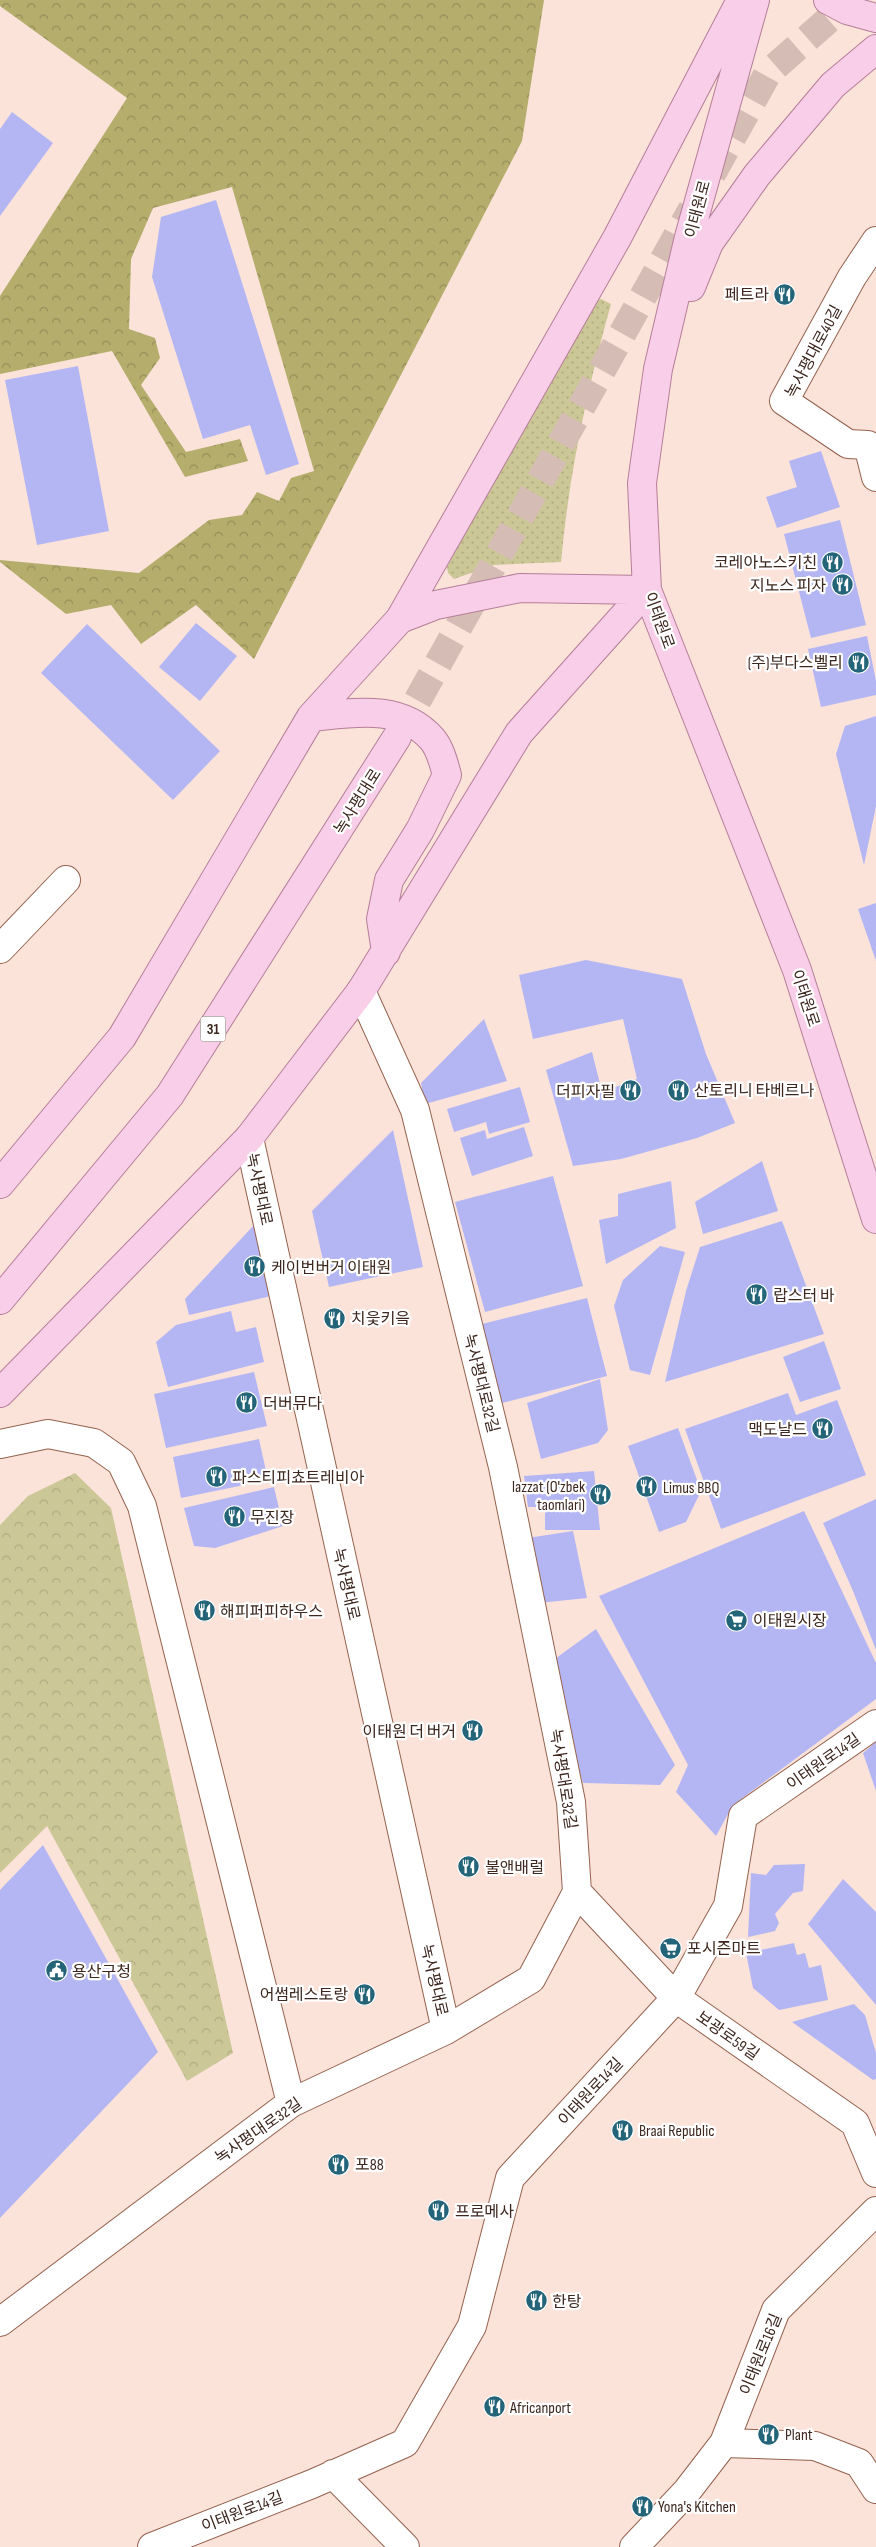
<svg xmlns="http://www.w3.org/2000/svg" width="876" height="2547" font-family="'Sofia Sans Condensed','Noto Sans KR',sans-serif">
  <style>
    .grass { fill: url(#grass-dots) }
    .forest { fill: url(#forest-crowns) }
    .park { fill: url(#park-crowns) }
    .building { fill: #b4b6f4 }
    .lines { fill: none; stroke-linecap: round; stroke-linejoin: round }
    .major-tunnel { stroke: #d5bdb5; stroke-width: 28; stroke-dasharray: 28 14; stroke-linecap: butt }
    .minor-casing { stroke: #95624e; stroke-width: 30 }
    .major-casing { stroke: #b57e98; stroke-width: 30 }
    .minor { stroke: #fff; stroke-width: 28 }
    .major { stroke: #f9cee8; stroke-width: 28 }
    .labels { text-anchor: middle; stroke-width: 4.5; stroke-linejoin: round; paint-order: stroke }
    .shield { fill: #fff; stroke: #776862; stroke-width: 1 }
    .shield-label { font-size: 15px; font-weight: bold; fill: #3d271f }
    .street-label { font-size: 16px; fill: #3d271f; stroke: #fff }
    .poi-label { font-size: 16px; fill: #3d271f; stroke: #fff; text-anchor: start }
  </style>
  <defs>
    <pattern id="grass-dots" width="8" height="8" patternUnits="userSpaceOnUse" patternTransform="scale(1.25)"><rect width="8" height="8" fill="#ccc796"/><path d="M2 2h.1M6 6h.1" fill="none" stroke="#b0ab81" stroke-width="1.8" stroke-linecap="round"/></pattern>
    <pattern id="forest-crowns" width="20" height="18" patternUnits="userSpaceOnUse" patternTransform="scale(1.25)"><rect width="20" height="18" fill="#b5ad6c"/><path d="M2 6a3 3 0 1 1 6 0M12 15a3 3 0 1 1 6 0" fill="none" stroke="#948d58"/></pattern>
    <pattern id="park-crowns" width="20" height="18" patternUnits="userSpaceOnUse" patternTransform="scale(1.25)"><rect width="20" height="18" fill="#ccc796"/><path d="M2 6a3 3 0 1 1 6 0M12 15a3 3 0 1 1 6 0" fill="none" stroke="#b0ab81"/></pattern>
  </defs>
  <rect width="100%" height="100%" fill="#fbe3da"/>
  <path class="grass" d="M 601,299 L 611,304 C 587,390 569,474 561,562 L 494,565 L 454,579 L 448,573 L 447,567 L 591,302 Z"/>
  <path class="forest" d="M 0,0 L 544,0 L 522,141 L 254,659 L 196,605 L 141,644 L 111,605 L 66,614 L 0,562 L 0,560 L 139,573 L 209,520 L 242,515 L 257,492 L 279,501 L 291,478 L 314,471 L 232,187 L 153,208 L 131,259 L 129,329 L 155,338 L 160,358 L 141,385 L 186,452 L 240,439 L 248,461 L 185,477 L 112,351 L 0,374 L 0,296 L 127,98 L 0,6 Z"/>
  <path class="park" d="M 75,1473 L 111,1508 L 233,2053 L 187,2081 L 47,1826 L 0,1873 L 0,1525 L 28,1496 Z"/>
  <path class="building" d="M 12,112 L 53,143 L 0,216 L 0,129 Z
    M 216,200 L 299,464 L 266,475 L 250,425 L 203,439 L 152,277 L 161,217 Z
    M 78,366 L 109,531 L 37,545 L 5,380 Z
    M 821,451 L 840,507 L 777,528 L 766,497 L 797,487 L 789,461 Z
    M 840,520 L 866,625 L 811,638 L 784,534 Z
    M 196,623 L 237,656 L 200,701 L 159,667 Z
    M 87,624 L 220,751 L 173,800 L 41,673 Z
    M 867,636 L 876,681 L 876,695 L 821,707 L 808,649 Z
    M 876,716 L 876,806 L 864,865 L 836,754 L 845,726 Z
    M 876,903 L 876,961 L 858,909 Z
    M 586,960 L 682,979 L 706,1054 L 735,1123 L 697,1138 L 621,1159 L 573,1166 L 546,1070 L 592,1052 L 602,1092 L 637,1079 L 623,1019 L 533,1039 L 519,975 Z
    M 484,1019 L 507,1081 L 425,1104 L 421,1083 Z
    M 520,1087 L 530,1122 L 489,1134 L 486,1122 L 454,1132 L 447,1109 Z
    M 524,1127 L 533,1156 L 472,1176 L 460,1138 L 485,1130 L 487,1139 Z
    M 393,1130 L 423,1267 L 329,1287 L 312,1211 Z
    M 762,1161 L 778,1211 L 703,1234 L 695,1202 Z
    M 553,1176 L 583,1286 L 485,1312 L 455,1202 Z
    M 671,1181 L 676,1228 L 606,1264 L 599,1220 L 618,1216 L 618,1194 Z
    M 782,1221 L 824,1334 L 665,1382 L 686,1291 L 700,1247 Z
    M 254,1225 L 271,1296 L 189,1315 L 185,1299 Z
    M 660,1246 L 685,1252 L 650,1375 L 630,1370 L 614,1306 L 623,1280 Z
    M 587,1298 L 607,1376 L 498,1404 L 478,1325 Z
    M 231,1311 L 236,1332 L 256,1327 L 264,1362 L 168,1387 L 156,1342 L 176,1325 Z
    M 824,1341 L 841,1389 L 800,1402 L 783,1357 Z
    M 254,1372 L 267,1426 L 166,1448 L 154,1394 Z
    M 600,1379 L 608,1430 L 598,1443 L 541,1459 L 527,1403 Z
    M 788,1393 L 796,1415 L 837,1400 L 866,1475 L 721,1529 L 685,1429 Z
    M 678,1428 L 701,1491 L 686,1522 L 659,1532 L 628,1446 Z
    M 259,1439 L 268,1480 L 181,1498 L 173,1457 Z
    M 594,1471 L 600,1530 L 545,1530 L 545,1507 L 528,1507 L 524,1476 Z
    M 274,1487 L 283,1526 L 215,1548 L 194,1546 L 184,1508 Z
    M 876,1499 L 876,1650 L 853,1591 L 823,1523 Z
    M 804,1511 L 876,1663 L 876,1699 L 733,1805 L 716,1836 L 676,1792 L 688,1765 L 599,1596 Z
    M 573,1531 L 587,1598 L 529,1604 L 521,1539 Z
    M 596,1629 L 675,1765 L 660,1785 L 583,1783 L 548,1664 Z
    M 876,1742 L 876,1791 L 863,1753 Z
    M 43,1845 L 158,2052 L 0,2218 L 0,1890 Z
    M 805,1864 L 803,1891 L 793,1893 L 775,1914 L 779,1923 L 775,1931 L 748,1937 L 751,1873 L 766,1875 L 774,1865 Z
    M 843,1879 L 876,1912 L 876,2005 L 808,1924 Z
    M 794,1943 L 797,1955 L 805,1953 L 809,1968 L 821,1965 L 828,2000 L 779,2010 L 753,1988 L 746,1953 Z
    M 854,2004 L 865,2015 L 876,2053 L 876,2079 L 873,2080 L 792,2022 Z"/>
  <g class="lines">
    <path class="major-tunnel" d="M 712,174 L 768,73 L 851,0
      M 397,737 L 692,209"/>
    <defs>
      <path id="minor" d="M 876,241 L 852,277 L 784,401 L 848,444 L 868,445 L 876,477
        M 0,949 L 66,880
        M 249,1138 L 446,2030
        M 0,1444 L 48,1434 L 94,1443 L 121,1462 L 142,1506 L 291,2103
        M 577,1892 L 676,1998 L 855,2123 L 876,2173
        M 0,2322 L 291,2103 L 446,2030 L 531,1979 L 577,1892 L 571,1802 L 503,1467 L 415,1110 L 361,991
        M 724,2443 L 815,2446 L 859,2463 L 876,2489
        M 333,2474 L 405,2547
        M 152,2547 L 312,2484 L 405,2443 L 472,2326 L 510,2178 L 676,1998 L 728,1906 L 743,1816 L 876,1724
        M 634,2547 L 687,2491 L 724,2443 L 776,2310 L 876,2211"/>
      <path id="major" d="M 755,0 L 689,237 L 658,369 L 642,483 L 647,590 L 797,970 L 876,1219
        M 828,0 L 847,10 L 876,18
        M 691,287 L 709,243 L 757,175 L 833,85 L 876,49
        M 400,619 L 436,605 L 520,588 L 647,590
        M 311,717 C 353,713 400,703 432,739 C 440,748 444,764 447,775 L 420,830 L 389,880 L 381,919 L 386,952
        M 0,1184 L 122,1037 L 311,717 L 400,619 L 617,238 L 741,0
        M 0,1300 L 170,1095 L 397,737
        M 0,1393 L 249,1138 L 361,991 L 519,733 L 647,590"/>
    </defs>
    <use href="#minor" class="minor-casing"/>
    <use href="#major" class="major-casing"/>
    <use href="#minor" class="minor"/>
    <use href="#major" class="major"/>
  </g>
  <defs>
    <symbol id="restaurant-disc" viewBox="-11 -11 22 22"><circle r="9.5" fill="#236479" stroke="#fff"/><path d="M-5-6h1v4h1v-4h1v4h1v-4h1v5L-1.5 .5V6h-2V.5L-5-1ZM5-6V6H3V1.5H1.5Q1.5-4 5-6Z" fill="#fff"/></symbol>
    <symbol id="supermarket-disc" viewBox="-11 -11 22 22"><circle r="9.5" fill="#236479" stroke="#fff"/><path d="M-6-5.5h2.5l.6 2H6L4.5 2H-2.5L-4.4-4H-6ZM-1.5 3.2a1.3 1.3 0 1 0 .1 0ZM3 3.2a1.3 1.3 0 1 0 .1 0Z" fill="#fff"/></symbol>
    <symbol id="civic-disc" viewBox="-11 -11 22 22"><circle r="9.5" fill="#236479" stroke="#fff"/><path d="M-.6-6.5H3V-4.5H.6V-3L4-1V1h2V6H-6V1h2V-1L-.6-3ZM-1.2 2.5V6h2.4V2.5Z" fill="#fff"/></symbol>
  </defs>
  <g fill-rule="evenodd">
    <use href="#restaurant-disc" x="772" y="282" width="25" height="25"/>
    <use href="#restaurant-disc" x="820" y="550" width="25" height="25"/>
    <use href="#restaurant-disc" x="830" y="572" width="25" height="25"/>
    <use href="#restaurant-disc" x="846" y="650" width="25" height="25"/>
    <use href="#restaurant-disc" x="666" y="1078" width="25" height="25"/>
    <use href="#restaurant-disc" x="618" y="1078" width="25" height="25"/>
    <use href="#restaurant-disc" x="242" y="1254" width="25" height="25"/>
    <use href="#restaurant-disc" x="744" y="1282" width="25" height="25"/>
    <use href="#restaurant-disc" x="322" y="1306" width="25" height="25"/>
    <use href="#restaurant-disc" x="234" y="1390" width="25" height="25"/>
    <use href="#restaurant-disc" x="810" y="1416" width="25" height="25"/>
    <use href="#restaurant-disc" x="204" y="1464" width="25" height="25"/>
    <use href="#restaurant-disc" x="634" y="1474" width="25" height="25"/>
    <use href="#restaurant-disc" x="588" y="1482" width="25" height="25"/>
    <use href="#restaurant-disc" x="222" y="1504" width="25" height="25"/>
    <use href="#restaurant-disc" x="192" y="1598" width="25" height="25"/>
    <use href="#supermarket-disc" x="724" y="1608" width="25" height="25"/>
    <use href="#restaurant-disc" x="460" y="1718" width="25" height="25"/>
    <use href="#restaurant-disc" x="456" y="1854" width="25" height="25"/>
    <use href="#supermarket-disc" x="658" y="1936" width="25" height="25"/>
    <use href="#civic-disc" x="44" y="1958" width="25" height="25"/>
    <use href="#restaurant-disc" x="352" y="1982" width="25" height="25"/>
    <use href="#restaurant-disc" x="610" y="2118" width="25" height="25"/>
    <use href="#restaurant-disc" x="326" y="2152" width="25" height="25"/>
    <use href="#restaurant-disc" x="426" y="2198" width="25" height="25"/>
    <use href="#restaurant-disc" x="524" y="2288" width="25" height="25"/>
    <use href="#restaurant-disc" x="482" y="2394" width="25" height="25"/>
    <use href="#restaurant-disc" x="756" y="2422" width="25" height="25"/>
    <use href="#restaurant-disc" x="630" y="2494" width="25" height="25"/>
  </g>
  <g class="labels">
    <rect class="shield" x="200.5" y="1016.5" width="25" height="25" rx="4"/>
    <g class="shield-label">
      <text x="213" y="1034">31</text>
    </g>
    <g class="street-label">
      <text transform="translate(697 209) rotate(-75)" y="6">이태원로</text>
      <text transform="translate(813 351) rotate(-62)" y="6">녹사평대로40길</text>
      <text transform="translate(660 620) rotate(70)" y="6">이태원로</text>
      <text transform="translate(357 801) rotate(-58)" y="6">녹사평대로</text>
      <text transform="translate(806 998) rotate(72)" y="6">이태원로</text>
      <text transform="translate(260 1189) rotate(78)" y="6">녹사평대로</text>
      <text transform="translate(482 1383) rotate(76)" y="6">녹사평대로32길</text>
      <text transform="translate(347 1584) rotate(77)" y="6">녹사평대로</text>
      <text transform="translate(823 1761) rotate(-35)" y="6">이태원로14길</text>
      <text transform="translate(564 1779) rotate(81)" y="6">녹사평대로32길</text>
      <text transform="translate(435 1980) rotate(77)" y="6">녹사평대로</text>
      <text transform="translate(728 2035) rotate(35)" y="6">보광로59길</text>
      <text transform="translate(590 2091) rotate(-47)" y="6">이태원로14길</text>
      <text transform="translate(258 2130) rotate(-35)" y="6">녹사평대로32길</text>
      <text transform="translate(760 2354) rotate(-68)" y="6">이태원로16길</text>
      <text transform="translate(242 2511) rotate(-21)" y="6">이태원로14길</text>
    </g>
    <g class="poi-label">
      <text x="769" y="300" text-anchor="end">페트라</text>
      <text x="817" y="568" text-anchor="end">코레아노스키친</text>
      <text x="826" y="591" text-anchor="end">지노스 피자</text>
      <text x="843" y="668" text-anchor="end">(주)부다스벨리</text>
      <text x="694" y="1096">산토리니 타베르나</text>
      <text x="615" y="1097" text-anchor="end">더피자필</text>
      <text x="271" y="1273">케이번버거 이태원</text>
      <text x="773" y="1301">랍스터 바</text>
      <text x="351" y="1324">치읓키읔</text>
      <text x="263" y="1409">더버뮤다</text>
      <text x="807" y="1435" text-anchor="end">맥도날드</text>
      <text x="232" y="1483">파스티피쵸트레비아</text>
      <text x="585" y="1492" text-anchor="end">lazzat (O'zbek<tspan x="585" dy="18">taomlari)</tspan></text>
      <text x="663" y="1493">Limus BBQ</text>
      <text x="250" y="1523">무진장</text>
      <text x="220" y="1617">해피퍼피하우스</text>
      <text x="753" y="1626">이태원시장</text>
      <text x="456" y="1737" text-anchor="end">이태원 더 버거</text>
      <text x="485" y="1873">불앤배럴</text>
      <text x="687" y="1954">포시즌마트</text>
      <text x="72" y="1977">용산구청</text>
      <text x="348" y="2000" text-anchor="end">어썸레스토랑</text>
      <text x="639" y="2136">Braai Republic</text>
      <text x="355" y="2170">포88</text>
      <text x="455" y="2217">프로메사</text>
      <text x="552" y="2307">한탕</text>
      <text x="510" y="2413">Africanport</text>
      <text x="785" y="2440">Plant</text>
      <text x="658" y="2512">Yona's Kitchen</text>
    </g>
  </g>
</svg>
